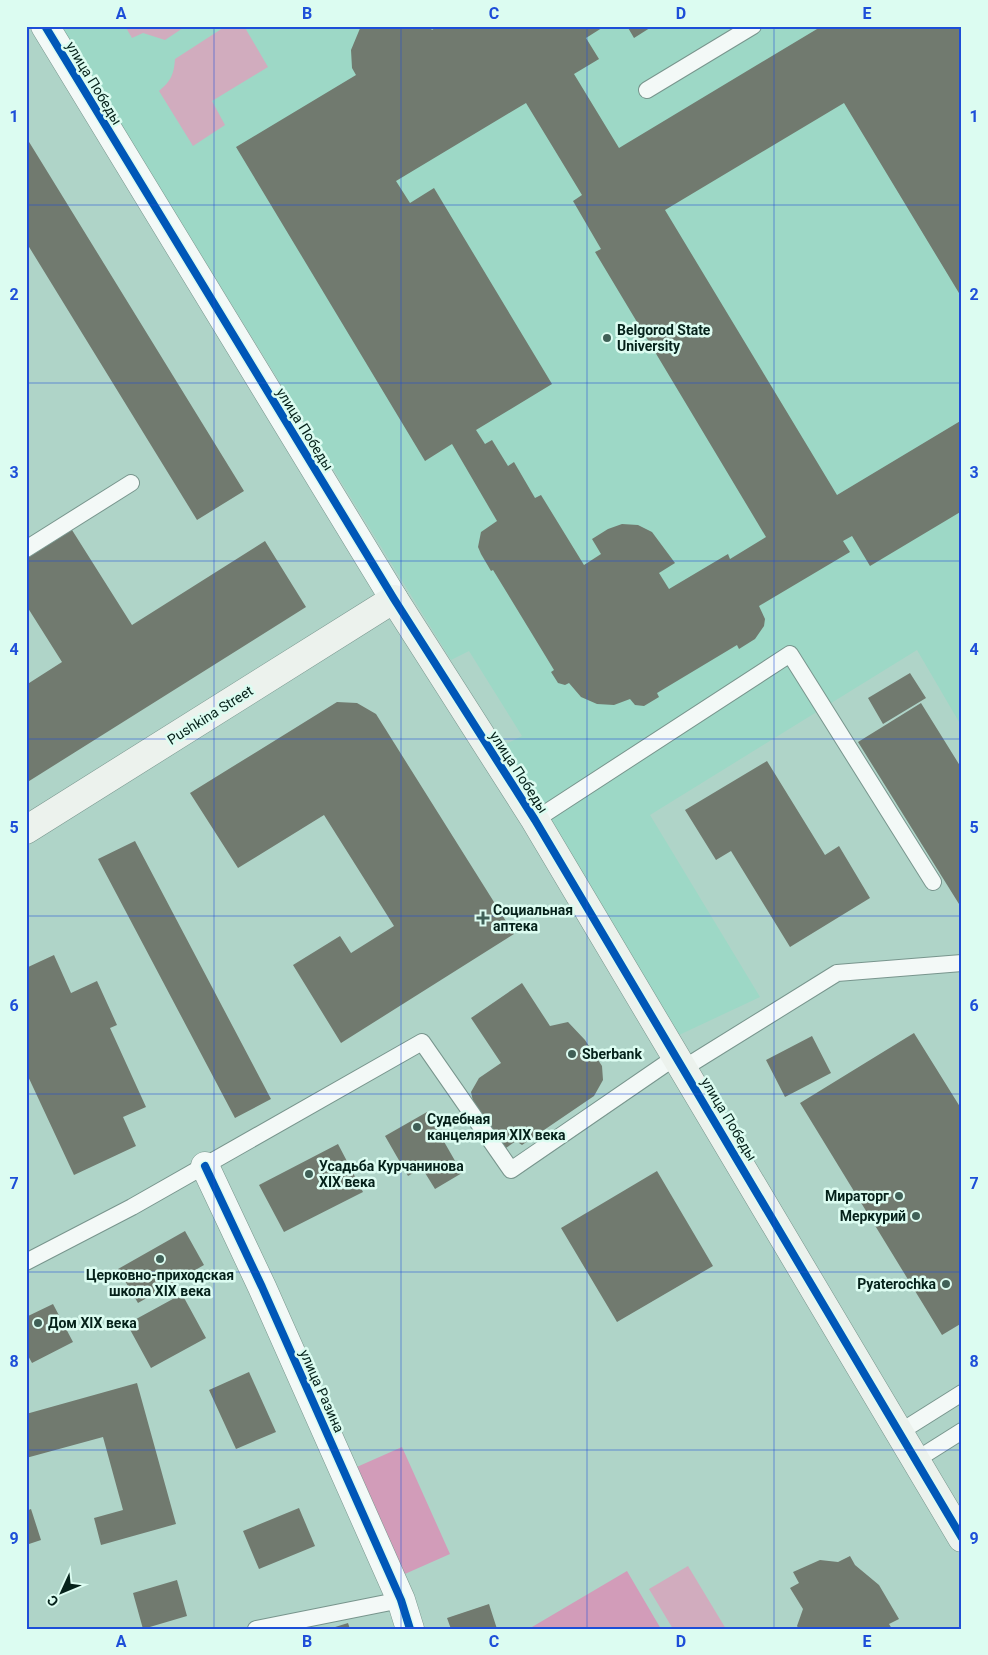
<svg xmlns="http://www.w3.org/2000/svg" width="988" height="1655" font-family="Roboto,sans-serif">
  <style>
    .built { fill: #9dd8c6 }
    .green { fill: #d1acbe }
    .forest { fill: #d29cb9 }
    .building { fill: #717a6f; fill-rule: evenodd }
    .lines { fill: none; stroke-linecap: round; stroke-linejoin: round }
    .lane-casing { stroke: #78958d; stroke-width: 18 }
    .street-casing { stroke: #78958d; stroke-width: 29 }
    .secondary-casing { stroke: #78958d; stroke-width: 29 }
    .lane { stroke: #f3f9f7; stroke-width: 16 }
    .street { stroke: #f3f9f7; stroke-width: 28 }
    .secondary { stroke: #ecf2ed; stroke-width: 28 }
    .cycleway-casing { stroke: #dcfcf1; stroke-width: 11 }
    .cycleway { stroke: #0057b8; stroke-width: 8 }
    .grid { fill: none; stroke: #1d4ed8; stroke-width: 1; stroke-opacity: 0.55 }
    .poi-dot { fill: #406057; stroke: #dcfcf1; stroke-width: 2 }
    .labels { text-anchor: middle; stroke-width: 5; stroke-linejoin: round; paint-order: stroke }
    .street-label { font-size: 14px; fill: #05211a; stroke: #dcfcf1 }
    .poi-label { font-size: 14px; font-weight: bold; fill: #05211a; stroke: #dcfcf1; text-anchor: start }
    .neatline { fill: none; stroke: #1d4ed8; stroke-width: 2 }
    .grid-label { font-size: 16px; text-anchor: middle; font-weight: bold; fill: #1d4ed8 }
  </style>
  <rect width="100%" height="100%" fill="#afd4c8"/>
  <path class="built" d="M 60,26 L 962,26 L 962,727 L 917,650 L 650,815 L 760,997 L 679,1035 L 502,746 L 522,736 L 469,651 L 451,660 Z"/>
  <path class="green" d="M 125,26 L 186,26 L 165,40 L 143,33 L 132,38 Z
    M 226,26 L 244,26 L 268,67 L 212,101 L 225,125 L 193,146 L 159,91 C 171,81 174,74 175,59 Z
    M 688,1566 L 726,1629 L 673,1629 L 649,1589 Z"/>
  <path class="forest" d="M 402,1447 L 450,1554 L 398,1577 L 350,1470 Z
    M 627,1571 L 661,1629 L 533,1629 L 532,1627 Z"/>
  <path class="building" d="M 361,26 L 429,26 L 432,30 L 438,26 L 605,26 L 586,38 L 599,59 L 574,74 L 619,148 L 822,26 L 962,26 L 962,298 L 844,103 L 665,210 L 837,495 L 962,420 L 962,511 L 870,566 L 852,536 L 843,541 L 850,552 L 759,606 L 765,619 L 764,626 L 755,639 L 739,649 L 737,645 L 657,693 L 659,697 L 644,706 L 635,705 L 630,699 L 614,705 L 597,704 L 581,697 L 569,683 L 565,685 L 558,683 L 551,672 L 554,670 L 493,570 L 491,571 L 481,554 L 478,547 L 481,532 L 497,521 L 452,444 L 425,461 L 236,147 L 356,75 L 352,68 L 351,50 ZM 526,103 L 582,195 L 573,201 L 601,249 L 595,252 L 766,537 L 730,559 L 728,554 L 669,589 L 659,573 L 675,563 L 652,532 L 638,525 L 622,524 L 608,529 L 592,539 L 601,554 L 584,565 L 541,495 L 535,498 L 514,462 L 508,466 L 492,440 L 485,444 L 476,430 L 552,384 L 434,188 L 410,203 L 396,181 Z
    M 627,26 L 653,26 L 634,38 Z
    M 26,137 L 244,491 L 197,520 L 26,242 Z
    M 72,530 L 132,625 L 265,541 L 306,607 L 26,783 L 26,685 L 62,662 L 26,605 L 26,559 Z
    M 910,673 L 926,698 L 883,724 L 868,698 Z
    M 337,702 L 357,703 L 376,714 L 514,934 L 341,1043 L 293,965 L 340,936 L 351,953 L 394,926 L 324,815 L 238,868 L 190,793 Z
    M 921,703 L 962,769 L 962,902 L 959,904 L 858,742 Z
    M 767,761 L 825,855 L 839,846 L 870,898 L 790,947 L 731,851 L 716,860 L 685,810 Z
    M 135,841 L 271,1099 L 235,1118 L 98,859 Z
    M 54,955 L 71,993 L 97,981 L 117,1025 L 110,1028 L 146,1107 L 123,1117 L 136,1146 L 74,1175 L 26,1072 L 26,968 Z
    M 522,983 L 550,1026 L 568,1022 L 585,1040 L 602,1066 L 603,1080 L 594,1096 L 522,1145 L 516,1141 L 503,1150 L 474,1106 L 471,1092 L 479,1078 L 501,1063 L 471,1018 Z
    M 914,1033 L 962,1110 L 962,1323 L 942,1335 L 800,1103 Z
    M 812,1036 L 831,1073 L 785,1097 L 766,1060 Z
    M 427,1112 L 462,1173 L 435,1189 L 422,1168 L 408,1176 L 385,1136 Z
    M 338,1144 L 363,1192 L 284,1232 L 259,1185 Z
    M 657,1171 L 713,1266 L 617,1322 L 561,1228 Z
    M 185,1231 L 204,1265 L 138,1303 L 118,1269 Z
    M 182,1294 L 206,1338 L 151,1368 L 127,1324 Z
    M 53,1304 L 73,1342 L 32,1363 L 26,1352 L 26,1317 Z
    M 249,1372 L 276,1432 L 236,1449 L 209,1390 Z
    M 137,1383 L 176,1524 L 101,1545 L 94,1518 L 123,1510 L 103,1437 L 26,1458 L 26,1414 Z
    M 299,1508 L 315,1546 L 259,1569 L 243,1531 Z
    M 31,1509 L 41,1540 L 26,1545 L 26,1511 Z
    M 850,1556 L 855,1565 L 879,1585 L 899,1619 L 889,1624 L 892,1629 L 799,1629 L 797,1626 L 803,1609 L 790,1588 L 799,1583 L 793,1572 L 820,1560 L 838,1562 Z
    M 177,1580 L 187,1616 L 143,1629 L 133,1593 Z
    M 489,1604 L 497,1629 L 451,1629 L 447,1618 Z
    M 348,1623 L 350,1629 L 332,1629 L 332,1628 Z"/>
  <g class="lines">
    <defs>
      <path id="lane" d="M 647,90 L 753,26
        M 26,549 L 131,483
        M 535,820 L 790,654 L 933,882
        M 684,1068 L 837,973 L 962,963
        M 26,1262 L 132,1207 L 422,1042 L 511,1170 L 677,1056
        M 900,1432 L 962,1393
        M 916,1460 L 962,1431
        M 256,1629 L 401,1600"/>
      <path id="street" d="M 45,26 L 394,599
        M 205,1166 L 262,1287 L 401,1600 L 410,1629"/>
      <path id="secondary" d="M 26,830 L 394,599 L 535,820 L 962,1538"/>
    </defs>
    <use href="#lane" class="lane-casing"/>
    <use href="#street" class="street-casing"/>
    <use href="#secondary" class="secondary-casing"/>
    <use href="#lane" class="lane"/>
    <use href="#street" class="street"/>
    <use href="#secondary" class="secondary"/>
    <defs>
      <path id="cycleway" d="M 45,26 L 394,599 L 535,820 L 962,1538
        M 205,1166 L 262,1287 L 401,1600 L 410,1629"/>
    </defs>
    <use href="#cycleway" class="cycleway-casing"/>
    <use href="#cycleway" class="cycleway"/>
  </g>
  <path class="grid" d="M 214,26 L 214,1629M 401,26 L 401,1629M 587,26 L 587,1629M 774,26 L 774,1629M 26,205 L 962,205M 26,383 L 962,383M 26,561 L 962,561M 26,739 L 962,739M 26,916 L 962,916M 26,1094 L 962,1094M 26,1272 L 962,1272M 26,1450 L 962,1450"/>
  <g class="poi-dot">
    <circle cx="607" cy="338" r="5"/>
    <path d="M480.5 910.5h5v5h5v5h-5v5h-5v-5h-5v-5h5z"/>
    <circle cx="572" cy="1054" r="5"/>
    <circle cx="417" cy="1127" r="5"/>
    <circle cx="309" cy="1174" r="5"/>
    <circle cx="899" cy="1196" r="5"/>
    <circle cx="916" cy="1216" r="5"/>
    <circle cx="160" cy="1259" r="5"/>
    <circle cx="946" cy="1284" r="5"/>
    <circle cx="38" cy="1323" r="5"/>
  </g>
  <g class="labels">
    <g class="street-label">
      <text transform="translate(94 83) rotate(59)" y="5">улица Победы</text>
      <text transform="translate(305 429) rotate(58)" y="5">улица Победы</text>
      <text transform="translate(210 715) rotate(-32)" y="5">Pushkina Street</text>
      <text transform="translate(519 772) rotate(57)" y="5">улица Победы</text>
      <text transform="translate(729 1119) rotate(59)" y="5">улица Победы</text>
      <text transform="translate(322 1391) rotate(66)" y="5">улица Разина</text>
    </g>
    <g class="poi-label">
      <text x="617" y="335">Belgorod State<tspan x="617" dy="16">University</tspan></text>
      <text x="493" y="915">Социальная<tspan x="493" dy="16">аптека</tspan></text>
      <text x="582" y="1059">Sberbank</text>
      <text x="427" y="1124">Судебная<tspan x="427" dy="16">канцелярия XIX века</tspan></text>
      <text x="319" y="1171">Усадьба Курчанинова<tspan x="319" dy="16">XIX века</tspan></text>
      <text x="889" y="1201" text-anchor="end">Мираторг</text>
      <text x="906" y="1221" text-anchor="end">Меркурий</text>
      <text x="160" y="1280" text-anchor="middle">Церковно-приходская<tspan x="160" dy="16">школа XIX века</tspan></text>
      <text x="936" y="1289" text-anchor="end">Pyaterochka</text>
      <text x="48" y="1328">Дом XIX века</text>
    </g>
  </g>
  <rect width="988" height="1655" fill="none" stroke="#dcfcf1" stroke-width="55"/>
  <g transform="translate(62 1592) rotate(226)" stroke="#dcfcf1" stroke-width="4" paint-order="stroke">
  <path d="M0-4L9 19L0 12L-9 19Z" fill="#05211a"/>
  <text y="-8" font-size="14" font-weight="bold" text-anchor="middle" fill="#05211a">С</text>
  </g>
  <rect x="28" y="28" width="932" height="1600" class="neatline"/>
  <g class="grid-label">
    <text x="121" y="19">A</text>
    <text x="307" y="19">B</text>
    <text x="494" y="19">C</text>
    <text x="681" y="19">D</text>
    <text x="867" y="19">E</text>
    <text x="14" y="122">1</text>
    <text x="974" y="122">1</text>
    <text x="14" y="300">2</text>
    <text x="974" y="300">2</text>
    <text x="14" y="478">3</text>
    <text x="974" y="478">3</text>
    <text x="14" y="655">4</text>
    <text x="974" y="655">4</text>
    <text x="14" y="833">5</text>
    <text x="974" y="833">5</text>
    <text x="14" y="1011">6</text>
    <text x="974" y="1011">6</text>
    <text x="14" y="1189">7</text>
    <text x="974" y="1189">7</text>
    <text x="14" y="1367">8</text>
    <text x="974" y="1367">8</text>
    <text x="14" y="1544">9</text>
    <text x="974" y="1544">9</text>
    <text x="121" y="1647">A</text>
    <text x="307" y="1647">B</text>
    <text x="494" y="1647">C</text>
    <text x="681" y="1647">D</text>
    <text x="867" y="1647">E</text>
  </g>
</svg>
